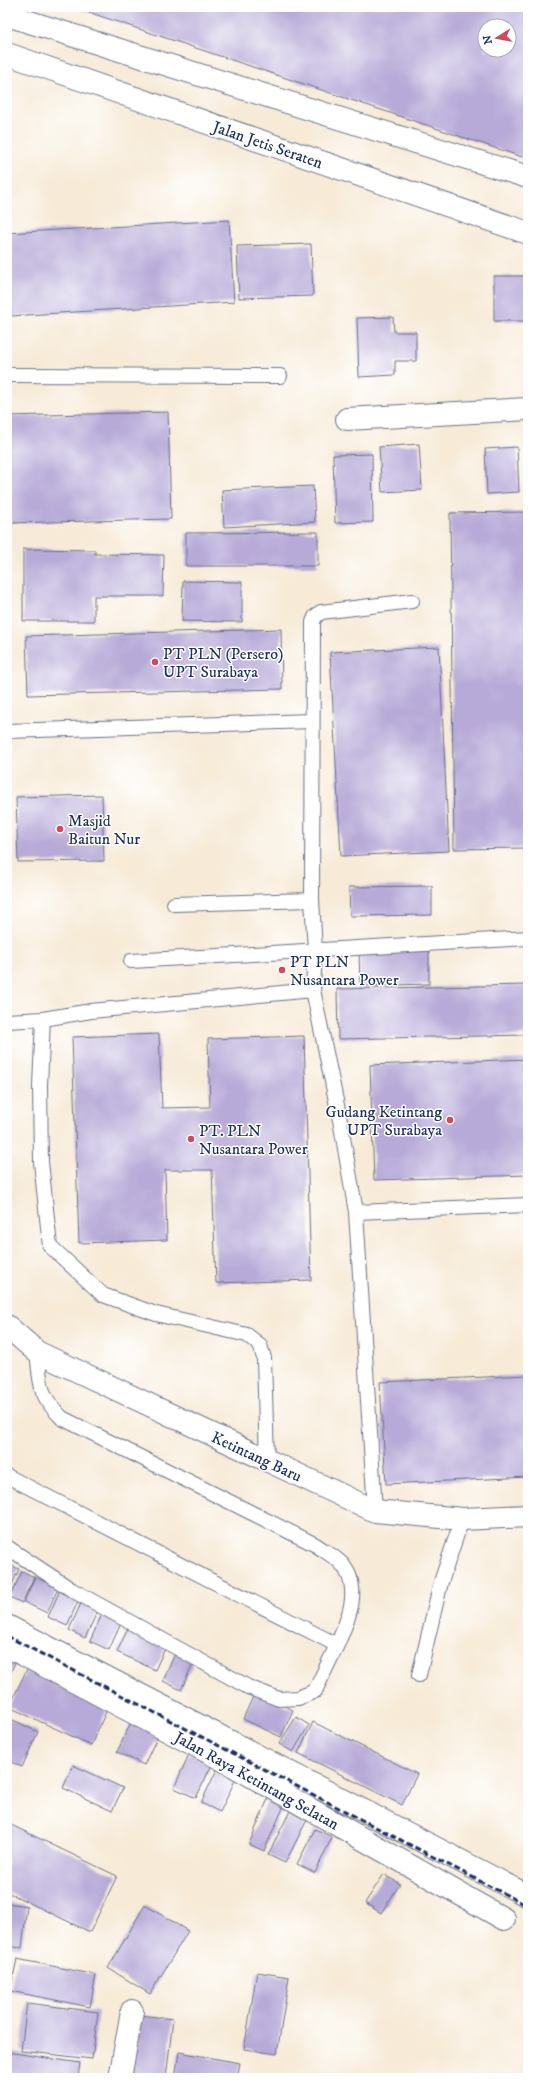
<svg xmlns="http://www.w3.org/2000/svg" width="535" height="2085" font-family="'IM FELL DW Pica',serif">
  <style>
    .building { fill: #b7aad8; fill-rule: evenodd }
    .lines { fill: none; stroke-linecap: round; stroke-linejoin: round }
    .service-casing { stroke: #687189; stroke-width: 16 }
    .minor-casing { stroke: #687189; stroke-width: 24 }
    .tertiary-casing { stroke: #687189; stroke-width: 24 }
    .service { stroke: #fff; stroke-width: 14 }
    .minor { stroke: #fff; stroke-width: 22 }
    .tertiary { stroke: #fff; stroke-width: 22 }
    .rail { stroke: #1b2f5e; stroke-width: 3; stroke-dasharray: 6 3; stroke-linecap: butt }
    .poi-dot { fill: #d1495b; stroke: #fff; stroke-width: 1.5 }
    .labels { text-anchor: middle; stroke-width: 3; stroke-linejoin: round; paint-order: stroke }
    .street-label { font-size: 16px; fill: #1b2f5e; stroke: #fff }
    .poi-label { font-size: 16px; fill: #1b2f5e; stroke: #fff; text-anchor: start }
  </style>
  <rect width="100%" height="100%" fill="#fff"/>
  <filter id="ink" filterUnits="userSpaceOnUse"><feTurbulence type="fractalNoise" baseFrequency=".025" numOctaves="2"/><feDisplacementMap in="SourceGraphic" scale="8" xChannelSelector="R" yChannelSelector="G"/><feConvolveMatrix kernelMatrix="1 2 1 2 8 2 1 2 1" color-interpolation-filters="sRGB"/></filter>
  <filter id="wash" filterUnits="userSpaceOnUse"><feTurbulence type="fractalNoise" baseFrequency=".012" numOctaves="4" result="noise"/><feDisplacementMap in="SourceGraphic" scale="16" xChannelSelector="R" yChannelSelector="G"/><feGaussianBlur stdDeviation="0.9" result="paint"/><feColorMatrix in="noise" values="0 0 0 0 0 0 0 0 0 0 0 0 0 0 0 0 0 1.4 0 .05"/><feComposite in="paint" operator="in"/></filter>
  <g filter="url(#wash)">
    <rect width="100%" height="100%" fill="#f7ebd8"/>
    <g id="blocks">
      <path class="building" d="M 73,7 L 528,7 L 528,159 ZM 485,26 L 509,26 L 509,50 L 485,50 Z
        M 229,220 L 234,302 L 11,316 L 7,233 Z
        M 311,244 L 313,296 L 239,298 L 237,246 Z
        M 494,276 L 528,276 L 528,321 L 494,321 Z
        M 393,317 L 394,332 L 416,332 L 416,361 L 395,361 L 395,375 L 359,377 L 357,318 Z
        M 168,412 L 171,519 L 10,523 L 7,416 Z
        M 419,444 L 422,490 L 382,492 L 379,447 Z
        M 517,447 L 519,492 L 487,494 L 485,449 Z
        M 372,454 L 373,522 L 335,523 L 333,455 Z
        M 313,486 L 315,522 L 224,527 L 222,490 Z
        M 528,512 L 528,848 L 454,849 L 450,513 Z
        M 318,532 L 318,566 L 186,566 L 186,533 Z
        M 23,549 L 95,550 L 95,554 L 164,555 L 163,596 L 94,596 L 94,621 L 23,621 Z
        M 183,581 L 242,582 L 242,622 L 182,621 Z
        M 281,629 L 282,689 L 28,695 L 26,636 Z
        M 439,647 L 449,851 L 341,856 L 330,652 Z
        M 102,795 L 104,861 L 18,862 L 16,797 Z
        M 432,886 L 432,915 L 350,916 L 349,887 Z
        M 429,949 L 429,984 L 360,986 L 359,951 Z
        M 528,985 L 528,1035 L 338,1039 L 337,989 Z
        M 159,1034 L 162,1108 L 210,1107 L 208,1039 L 304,1036 L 311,1280 L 216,1283 L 212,1170 L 165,1170 L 167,1240 L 79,1243 L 72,1037 Z
        M 528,1059 L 528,1175 L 374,1180 L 370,1065 Z
        M 528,1375 L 528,1477 L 386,1484 L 380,1382 Z
        M 7,1563 L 19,1569 L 7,1596 Z
        M 22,1571 L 34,1577 L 22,1603 L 10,1597 Z
        M 35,1577 L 58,1588 L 47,1613 L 24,1602 Z
        M 60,1590 L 79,1599 L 67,1626 L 48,1617 Z
        M 82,1601 L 99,1608 L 85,1638 L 69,1630 Z
        M 103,1612 L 122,1621 L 109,1650 L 90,1641 Z
        M 130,1624 L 167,1644 L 155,1670 L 117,1652 Z
        M 177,1649 L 195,1659 L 181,1690 L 163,1681 Z
        M 7,1655 L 16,1660 L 7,1681 Z
        M 28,1667 L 109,1705 L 91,1745 L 9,1707 Z
        M 255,1692 L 293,1710 L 281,1737 L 243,1719 Z
        M 7,1717 L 38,1732 L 22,1767 L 7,1760 Z
        M 296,1717 L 309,1725 L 293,1752 L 279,1744 Z
        M 133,1718 L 160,1731 L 144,1765 L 117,1752 Z
        M 313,1722 L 417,1774 L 402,1805 L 298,1753 Z
        M 190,1752 L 213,1762 L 196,1798 L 174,1788 Z
        M 73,1765 L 123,1788 L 112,1811 L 63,1788 Z
        M 219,1765 L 238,1774 L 220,1812 L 201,1803 Z
        M 270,1794 L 286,1801 L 264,1851 L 249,1844 Z
        M 293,1805 L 310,1814 L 285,1863 L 268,1855 Z
        M 7,1823 L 117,1876 L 90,1932 L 7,1892 Z
        M 315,1829 L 332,1837 L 315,1873 L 297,1864 Z
        M 384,1874 L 400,1884 L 381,1913 L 365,1903 Z
        M 7,1903 L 27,1906 L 22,1948 L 7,1946 Z
        M 145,1905 L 188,1931 L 150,1994 L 108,1968 Z
        M 17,1959 L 96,1975 L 90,2007 L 10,1991 Z
        M 257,1972 L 289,1977 L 277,2054 L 244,2049 Z
        M 27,2003 L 98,2012 L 92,2059 L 21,2051 Z
        M 140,2015 L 173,2019 L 166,2078 L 132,2078 Z
        M 7,2052 L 80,2063 L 78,2078 L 7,2078 Z
        M 179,2052 L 240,2063 L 237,2078 L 175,2078 Z"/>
    </g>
  </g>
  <g filter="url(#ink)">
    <use href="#blocks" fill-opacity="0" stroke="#687189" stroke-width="1"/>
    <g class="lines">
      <defs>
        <path id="service" d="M 7,375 L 280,376
          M 7,731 L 312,721
          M 174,904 L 312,900
          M 131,961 L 528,938
          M 313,990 L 315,950 L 312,900 L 313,622 L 315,617 L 321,612 L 412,601
          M 7,1021 L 43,1019
          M 356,1212 L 528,1205
          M 267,1461 L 264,1358 L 260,1345 L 247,1335 L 156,1314 L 103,1295 L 50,1246 L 41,1162 L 40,1085 L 43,1019 L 91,1011 L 313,990 L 340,1120 L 356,1212 L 375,1511
          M 7,1476 L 337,1645 C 348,1620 363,1587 341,1563 C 334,1556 324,1551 316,1545 L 62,1418 C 38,1394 41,1385 37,1352
          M 7,1547 L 72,1590 L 248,1687 L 279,1699 L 298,1698 L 315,1691 L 337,1645
          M 419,1675 L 441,1582 L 462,1519"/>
        <path id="minor" d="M 347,419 L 528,409
          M 7,1326 L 37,1352 L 375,1511 L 462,1519 L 528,1516
          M 7,1626 L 528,1896
          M 7,1646 L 225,1761 L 504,1919
          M 120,2078 L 132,2011"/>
        <path id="tertiary" d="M 7,15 L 528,177
          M 7,54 L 528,233"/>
      </defs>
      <use href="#service" class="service-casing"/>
      <use href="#minor" class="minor-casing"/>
      <use href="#tertiary" class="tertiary-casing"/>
      <use href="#service" class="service"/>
      <use href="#minor" class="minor"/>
      <use href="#tertiary" class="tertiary"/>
      <path class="rail" d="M 7,1636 L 528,1906"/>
    </g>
  </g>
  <g class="poi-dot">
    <circle cx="155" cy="662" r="4"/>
    <circle cx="60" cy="829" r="4"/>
    <circle cx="282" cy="970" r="4"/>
    <circle cx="450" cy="1120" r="4"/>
    <circle cx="191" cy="1139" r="4"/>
  </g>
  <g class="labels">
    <g class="street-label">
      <text transform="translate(268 144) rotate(19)" y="6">Jalan Jetis Seraten</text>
      <text transform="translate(257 1456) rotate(25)" y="6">Ketintang Baru</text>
      <text transform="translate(257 1780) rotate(29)" y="6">Jalan Raya Ketintang Selatan</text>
    </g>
    <g class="poi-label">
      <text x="163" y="659">PT PLN (Persero)<tspan x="163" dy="18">UPT Surabaya</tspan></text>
      <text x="68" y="826">Masjid<tspan x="68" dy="18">Baitun Nur</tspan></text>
      <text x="290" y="967">PT PLN<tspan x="290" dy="18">Nusantara Power</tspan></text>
      <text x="442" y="1117" text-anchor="end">Gudang Ketintang<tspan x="442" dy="18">UPT Surabaya</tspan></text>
      <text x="199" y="1136">PT. PLN<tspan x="199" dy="18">Nusantara Power</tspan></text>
    </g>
  </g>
  <rect width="535" height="2085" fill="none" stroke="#fff" stroke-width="24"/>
  <g transform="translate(497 38) rotate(259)"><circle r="19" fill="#ffffff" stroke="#a4acbf"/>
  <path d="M0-3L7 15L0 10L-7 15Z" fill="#d1495b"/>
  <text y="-6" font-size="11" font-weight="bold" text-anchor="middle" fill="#1b2f5e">N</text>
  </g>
</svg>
